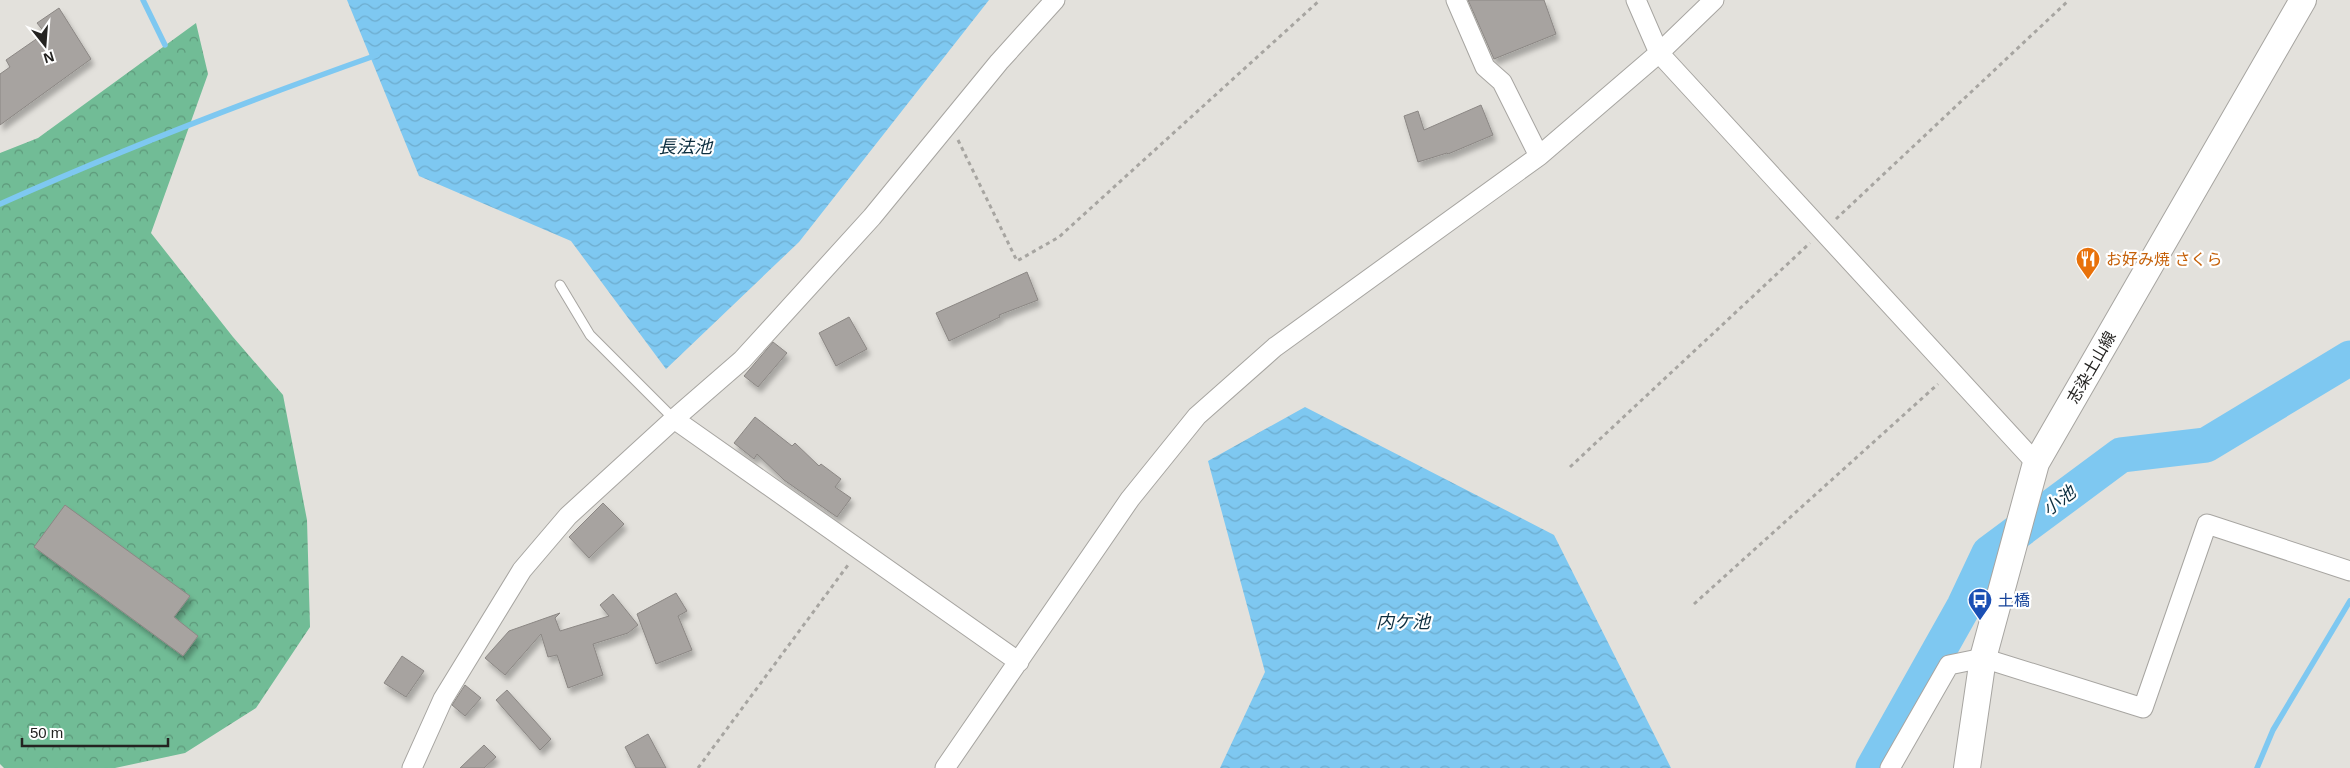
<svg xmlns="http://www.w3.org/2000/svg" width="2350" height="768" font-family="Helvetica,'Noto Sans JP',sans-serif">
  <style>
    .forest { fill: url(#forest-crowns) }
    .water { fill: url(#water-waves) }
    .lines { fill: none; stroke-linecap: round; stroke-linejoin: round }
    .stream { stroke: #7ec8f1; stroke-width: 5.5 }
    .river { stroke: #7ec8f1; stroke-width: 35 }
    .building { fill: #a7a3a0; stroke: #8b8784; filter: url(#shadow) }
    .lane-casing { stroke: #a7a5a1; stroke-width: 11 }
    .street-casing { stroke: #a7a5a1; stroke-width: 21 }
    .secondary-casing { stroke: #a7a5a1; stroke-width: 28 }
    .path { stroke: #a7a5a1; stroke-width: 3; stroke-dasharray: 4 4; stroke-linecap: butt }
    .lane { stroke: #fff; stroke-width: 9 }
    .street { stroke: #fff; stroke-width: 19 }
    .secondary { stroke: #fff; stroke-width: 26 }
    .labels { text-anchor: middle; stroke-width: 4.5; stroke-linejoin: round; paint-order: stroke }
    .food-label { font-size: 16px; fill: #c56008; stroke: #fff; text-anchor: start }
    .street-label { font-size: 16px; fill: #242321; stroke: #fff }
    .transit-label { font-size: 16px; fill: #164399; stroke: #fff; text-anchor: start }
    .water-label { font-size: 18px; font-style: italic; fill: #0d2f40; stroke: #fff }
  </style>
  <defs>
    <pattern id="forest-crowns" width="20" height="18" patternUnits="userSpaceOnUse" patternTransform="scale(1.25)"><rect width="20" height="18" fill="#71bc96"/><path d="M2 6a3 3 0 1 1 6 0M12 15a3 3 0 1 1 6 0" fill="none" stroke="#5d987a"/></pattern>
    <pattern id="water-waves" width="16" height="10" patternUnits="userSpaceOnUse" patternTransform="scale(1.25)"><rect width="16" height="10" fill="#7ec8f1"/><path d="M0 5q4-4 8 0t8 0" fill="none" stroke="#6dacce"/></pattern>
    <filter id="shadow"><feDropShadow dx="3" dy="5.5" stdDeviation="2.5" flood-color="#0004"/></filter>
  </defs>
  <rect width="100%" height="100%" fill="#e3e1dc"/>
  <path class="forest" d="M 196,23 L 208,74 L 151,233 L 233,337 L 283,395 L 307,520 L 310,627 L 256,708 L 185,753 L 115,768 L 4,768 L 0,764 L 0,153 L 38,138 Z"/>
  <path class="water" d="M 347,0 L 989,0 L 799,242 L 666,369 L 571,241 L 419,176 Z
    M 1305,407 L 1554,535 L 1671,768 L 1220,768 L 1265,672 L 1208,461 Z"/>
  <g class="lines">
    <path class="stream" d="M 143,0 L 165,45
      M 0,204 C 123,149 250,100 377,55
      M 2257,768 L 2273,730 L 2350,601"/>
    <path class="river" d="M 1873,768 L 1964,606 L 1989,553 L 2121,455 L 2206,445 L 2350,358"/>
  </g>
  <path class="building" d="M 1468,0 L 1544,0 L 1556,34 L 1494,59 Z
    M 59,8 L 91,59 L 0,125 L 0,74 L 10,67 L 6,60 L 45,33 L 37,23 Z
    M 1481,105 L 1493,135 L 1448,154 L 1447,153 L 1418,162 L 1404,116 L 1418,111 L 1424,130 Z
    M 1027,272 L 1038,300 L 999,315 L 1000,317 L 949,341 L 936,313 Z
    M 849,317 L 867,349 L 836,366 L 819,333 Z
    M 773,342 L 787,353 L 758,387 L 744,376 Z
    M 755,417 L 792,446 L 795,443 L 819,466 L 821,464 L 841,479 L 835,487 L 851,498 L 837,517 L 784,480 L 757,454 L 754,459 L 734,443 Z
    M 603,503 L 624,524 L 589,558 L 569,537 Z
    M 65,505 L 190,596 L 174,617 L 198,636 L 183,656 L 34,547 Z
    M 676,593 L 687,611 L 678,616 L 692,650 L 656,664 L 637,614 Z
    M 613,594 L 638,625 L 628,633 L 593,644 L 603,675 L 568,688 L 557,655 L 548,657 L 541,634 L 505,675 L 485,658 L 509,631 L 560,613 L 555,618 L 560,631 L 609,616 L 600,605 Z
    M 402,656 L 424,671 L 406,697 L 384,683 Z
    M 465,685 L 481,698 L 465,716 L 452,705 Z
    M 507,690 L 551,739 L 540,750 L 496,700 Z
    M 648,734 L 666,768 L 636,768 L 625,747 Z
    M 484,745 L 496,757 L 484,768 L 460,768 Z"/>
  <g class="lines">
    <defs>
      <path id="lane" d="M 560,285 L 590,335 L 674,419"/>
      <path id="street" d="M 1456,0 L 1485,67 L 1502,82 L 1539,156
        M 1636,0 L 1659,53 L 2036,463
        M 674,419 L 1019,662
        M 412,768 L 443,699 L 522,570 L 568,516 L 674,419 L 742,360 L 872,217 L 999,62 L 1055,0
        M 945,768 L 1130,499 L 1197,416 L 1275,347 L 1539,156 L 1659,53 L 1714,0
        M 1890,768 L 1949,665 L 1983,658 L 2143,708 L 2207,524 L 2350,571"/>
      <path id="secondary" d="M 1967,768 L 1983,658 L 2036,463 L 2303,0"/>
    </defs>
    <use href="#lane" class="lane-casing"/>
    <use href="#street" class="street-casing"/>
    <use href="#secondary" class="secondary-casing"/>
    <path class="path" d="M 958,140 L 1017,261 L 1059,237 L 1320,0
      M 1836,219 L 2069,0
      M 1570,467 L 1810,243
      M 1694,604 L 1938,384
      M 698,768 L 848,565"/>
    <use href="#lane" class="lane"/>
    <use href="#street" class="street"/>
    <use href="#secondary" class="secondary"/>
  </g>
  <defs>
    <symbol id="restaurant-pin" viewBox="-11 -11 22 30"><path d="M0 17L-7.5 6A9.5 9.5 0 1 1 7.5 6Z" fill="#e8710a" stroke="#fff"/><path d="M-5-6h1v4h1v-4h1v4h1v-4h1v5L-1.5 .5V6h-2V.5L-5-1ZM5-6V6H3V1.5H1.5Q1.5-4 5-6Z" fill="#fff"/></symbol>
    <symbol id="bus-pin" viewBox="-11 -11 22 30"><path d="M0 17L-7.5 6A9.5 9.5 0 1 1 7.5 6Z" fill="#1a4fb4" stroke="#fff"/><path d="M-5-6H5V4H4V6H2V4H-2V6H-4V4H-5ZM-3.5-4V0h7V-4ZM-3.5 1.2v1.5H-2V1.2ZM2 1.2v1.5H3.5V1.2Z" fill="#fff"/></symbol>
  </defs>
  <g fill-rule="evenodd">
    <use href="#restaurant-pin" x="2074" y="245" width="28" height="38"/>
    <use href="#bus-pin" x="1966" y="586" width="28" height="38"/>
  </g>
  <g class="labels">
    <g class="food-label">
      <text x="2106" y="265">お好み焼 さくら</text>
    </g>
    <g class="street-label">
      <text transform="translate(2091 367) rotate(-60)" y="6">志染土山線</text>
    </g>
    <g class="transit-label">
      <text x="1998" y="606">土橋</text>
    </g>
    <g class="water-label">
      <text x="685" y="153">長法池</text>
      <text transform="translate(2059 501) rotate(-37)" y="6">小池</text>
      <text x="1403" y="628">内ケ池</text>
    </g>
  </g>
  <g transform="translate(45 45) rotate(163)" stroke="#ffffff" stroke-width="4" paint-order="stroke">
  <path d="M0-4L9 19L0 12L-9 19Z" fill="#242321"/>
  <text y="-8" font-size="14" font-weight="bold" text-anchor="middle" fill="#242321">N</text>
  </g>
  <path d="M22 738v8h146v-8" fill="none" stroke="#242321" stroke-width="2.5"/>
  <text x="30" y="738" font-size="15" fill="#242321" stroke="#ffffff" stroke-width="4" paint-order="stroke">50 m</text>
</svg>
